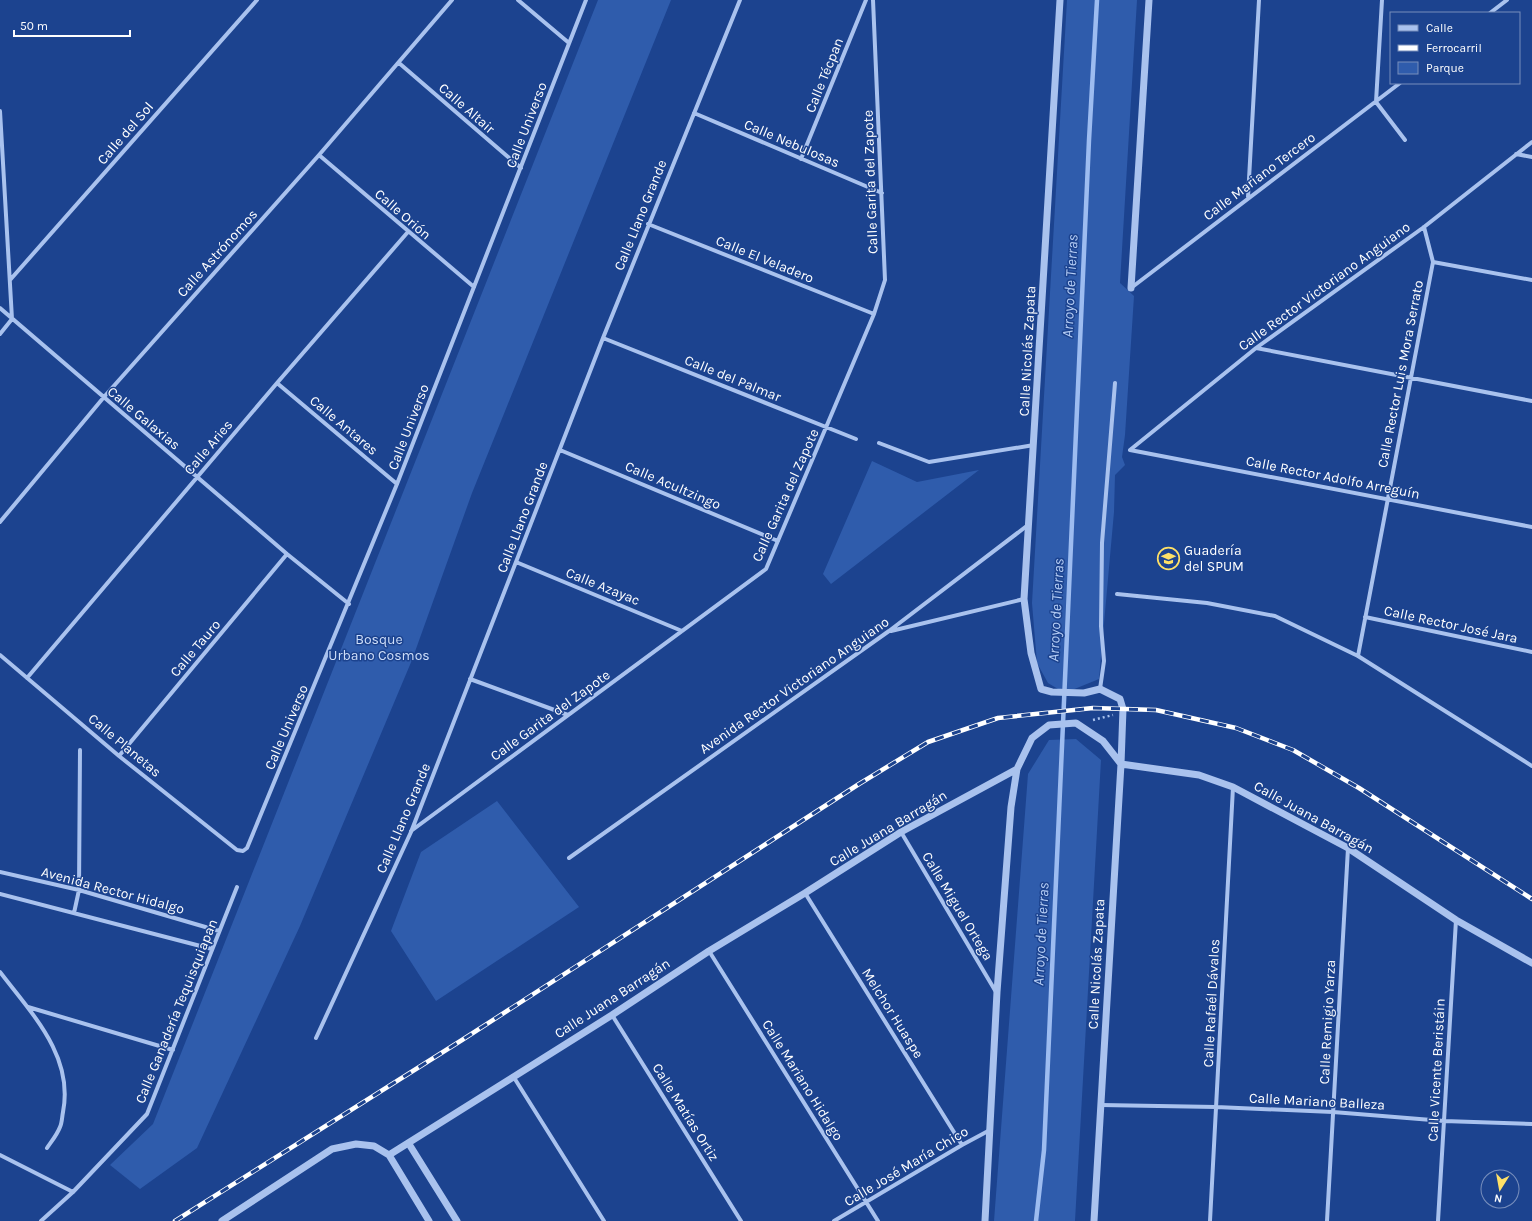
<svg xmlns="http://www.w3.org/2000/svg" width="1532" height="1221" font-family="Karla,sans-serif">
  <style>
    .park { fill: #2f5cac }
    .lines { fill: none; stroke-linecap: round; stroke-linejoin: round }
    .stream { stroke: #9dbcf0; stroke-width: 4.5 }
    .path { stroke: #a9c2ee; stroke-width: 2.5; stroke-dasharray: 2 3; stroke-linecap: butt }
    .minor { stroke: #a9c2ee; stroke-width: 4 }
    .tertiary { stroke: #a9c2ee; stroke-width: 7 }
    .rail-casing { stroke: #fff; stroke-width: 4.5 }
    .rail { stroke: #1c438f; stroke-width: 3; stroke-dasharray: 9; stroke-linecap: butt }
    .labels { text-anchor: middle; stroke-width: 3; stroke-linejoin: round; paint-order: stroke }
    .street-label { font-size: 14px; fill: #fff; stroke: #1c438f }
    .poi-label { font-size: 14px; fill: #fff; stroke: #1c438f; text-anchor: start }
    .park-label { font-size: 14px; fill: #cfdffa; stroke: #1c438f }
    .water-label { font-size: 15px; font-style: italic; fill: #b5cdf5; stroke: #1c438f }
  </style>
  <rect width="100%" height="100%" fill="#1c438f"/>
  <path class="park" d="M 598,0 L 671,0 L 472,493 L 412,660 L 300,926 L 197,1148 L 140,1189 L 110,1165 L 153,1124 Z
    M 1067,0 L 1137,0 L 1120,283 L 1134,296 L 1125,435 L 1122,457 L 1125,465 L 1115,475 L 1114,512 L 1099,679 L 1072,690 L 1058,689 L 1048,683 L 1037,663 L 1032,603 Z
    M 872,461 L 917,482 L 979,470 L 831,584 L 823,574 Z
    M 1076,739 L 1101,760 L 1075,1221 L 994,1221 L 1028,774 L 1049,740 Z
    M 497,801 L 579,907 L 436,1001 L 391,931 L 421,852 Z"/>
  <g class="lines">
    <path class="stream" d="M 1036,1221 L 1044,1150 L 1089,140 L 1097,0"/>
    <path class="path" d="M 1093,720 L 1113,715"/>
    <path class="minor" d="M 518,0 L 569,43
      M 1382,0 L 1376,102 L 1405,140
      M 1490,13 L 1507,0
      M 399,63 L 521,168
      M 0,111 L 12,319
      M 694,113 L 882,193
      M 1516,154 L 1532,157
      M 319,155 L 474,287
      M 801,159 L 866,0
      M 1248,197 L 1259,0
      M 648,224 L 874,314
      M 1424,227 L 1433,262 L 1532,280
      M 10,280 L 257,0
      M 1131,288 L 1400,83
      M 0,308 L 287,554 L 349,604
      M 0,334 L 12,319
      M 603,338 L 856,439
      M 1256,348 L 1532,401
      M 277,383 L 397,484
      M 879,443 L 929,462 L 1034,445
      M 560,450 L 778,541
      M 1130,450 L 1256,348 L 1424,227 L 1532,142
      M 1130,450 L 1532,527
      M 0,522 L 104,397 L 319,155 L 452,0
      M 516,562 L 682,631
      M 1117,594 L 1207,603 L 1275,616 L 1358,656 L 1532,766
      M 1365,617 L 1532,652
      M 891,631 L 1024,599
      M 0,655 L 119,756 L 237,850 L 243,851 L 247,848 L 397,484 L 586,0
      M 1358,656 L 1433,262
      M 27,678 L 277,383 L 407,233
      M 470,679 L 568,715
      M 1100,689 L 1104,661 L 1101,626 L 1102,543 L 1115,383
      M 119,756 L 287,554
      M 411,831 L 766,569 L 874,314 L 885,280 L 873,0
      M 901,832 L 996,992
      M 569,858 L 889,631 L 1028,525
      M 0,872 L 79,890 L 219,931
      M 805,893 L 962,1145
      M 0,894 L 212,949
      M 74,913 L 79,890 L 80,750
      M 709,951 L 878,1221
      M 0,972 C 32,1014 74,1056 63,1112 C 62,1117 62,1123 60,1127 C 57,1135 51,1142 47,1148
      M 28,1007 L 173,1050
      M 612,1015 L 741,1221
      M 316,1038 L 411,832 L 603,338 L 740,0
      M 513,1076 L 604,1221
      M 1101,1105 L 1216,1107 L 1333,1112 L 1444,1121 L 1532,1124
      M 0,1155 L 73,1192
      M 41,1221 L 73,1192 L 147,1114 L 237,887
      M 834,1221 L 962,1145 L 990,1130
      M 1210,1221 L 1233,787
      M 1327,1221 L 1348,848
      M 1438,1221 L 1456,920"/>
    <path class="tertiary" d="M 1060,0 L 1024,599 L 1031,653 L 1041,689 L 1052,692 L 1084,693 L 1100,689 L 1120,699 L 1123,709 L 1121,764 L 1094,1221
      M 1131,288 L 1149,0
      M 409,1144 L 457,1221
      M 389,1155 L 612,1015 L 709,951 L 805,893 L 901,832 L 1017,769
      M 222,1221 L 332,1149 L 356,1144 L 374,1146 L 389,1155 L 429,1221
      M 985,1221 L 997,992 L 1011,807 L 1017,769 L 1032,738 L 1049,725 L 1076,723 L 1103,741 L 1121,764 L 1199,775 L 1233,787 L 1348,848 L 1456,920 L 1532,963"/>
    <defs>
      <path id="rail" d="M 175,1221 L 462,1040 L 859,784 L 928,742 L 998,718 L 1093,708 L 1156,710 L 1236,728 L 1293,750 L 1359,788 L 1532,899"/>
    </defs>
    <use href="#rail" class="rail-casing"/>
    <use href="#rail" class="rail"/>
  </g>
  <defs>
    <symbol id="school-ring" viewBox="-11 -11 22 22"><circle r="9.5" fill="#1c438f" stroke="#fee067" stroke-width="1.5"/><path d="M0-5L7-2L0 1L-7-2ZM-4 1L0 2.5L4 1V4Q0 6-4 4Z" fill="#fee067"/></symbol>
  </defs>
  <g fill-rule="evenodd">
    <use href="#school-ring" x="1156" y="546" width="25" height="25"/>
  </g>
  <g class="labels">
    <g class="street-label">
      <text transform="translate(824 75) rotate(-68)" y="5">Calle Técpan</text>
      <text transform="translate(467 108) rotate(41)" y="5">Calle Altair</text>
      <text transform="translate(526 125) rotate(-69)" y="5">Calle Universo</text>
      <text transform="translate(125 133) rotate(-49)" y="5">Calle del Sol</text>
      <text transform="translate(792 143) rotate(23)" y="5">Calle Nebulosas</text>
      <text transform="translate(1259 176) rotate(-37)" y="5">Calle Mariano Tercero</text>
      <text transform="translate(870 182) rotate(-92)" y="5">Calle Garita del Zapote</text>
      <text transform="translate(403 214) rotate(41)" y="5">Calle Orión</text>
      <text transform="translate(640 215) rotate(-68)" y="5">Calle Llano Grande</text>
      <text transform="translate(217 253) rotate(-48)" y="5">Calle Astrónomos</text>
      <text transform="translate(765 259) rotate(22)" y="5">Calle El Veladero</text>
      <text transform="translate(1324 286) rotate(-36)" y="5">Calle Rector Victoriano Anguiano</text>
      <text transform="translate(1027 351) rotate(-87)" y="5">Calle Nicolás Zapata</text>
      <text transform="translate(1400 374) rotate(-79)" y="5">Calle Rector Luis Mora Serrato</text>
      <text transform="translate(733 378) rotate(22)" y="5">Calle del Palmar</text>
      <text transform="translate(144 418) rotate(40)" y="5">Calle Galaxias</text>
      <text transform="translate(344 425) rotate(40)" y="5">Calle Antares</text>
      <text transform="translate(408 427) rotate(-69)" y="5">Calle Universo</text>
      <text transform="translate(208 447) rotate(-50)" y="5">Calle Aries</text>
      <text transform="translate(1333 477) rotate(11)" y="5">Calle Rector Adolfo Arreguín</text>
      <text transform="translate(673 485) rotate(23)" y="5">Calle Acultzingo</text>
      <text transform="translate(785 495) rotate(-66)" y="5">Calle Garita del Zapote</text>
      <text transform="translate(522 517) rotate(-69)" y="5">Calle Llano Grande</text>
      <text transform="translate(603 586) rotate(22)" y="5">Calle Azayac</text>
      <text transform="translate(1451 624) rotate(12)" y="5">Calle Rector José Jara</text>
      <text transform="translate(195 648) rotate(-50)" y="5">Calle Tauro</text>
      <text transform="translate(794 685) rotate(-35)" y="5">Avenida Rector Victoriano Anguiano</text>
      <text transform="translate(550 715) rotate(-36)" y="5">Calle Garita del Zapote</text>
      <text transform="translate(286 727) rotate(-67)" y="5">Calle Universo</text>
      <text transform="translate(125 745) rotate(40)" y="5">Calle Planetas</text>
      <text transform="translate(1314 817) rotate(29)" y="5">Calle Juana Barragán</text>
      <text transform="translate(403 818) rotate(-67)" y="5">Calle Llano Grande</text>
      <text transform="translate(888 828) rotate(-31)" y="5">Calle Juana Barragán</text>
      <text transform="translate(113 890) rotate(15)" y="5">Avenida Rector Hidalgo</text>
      <text transform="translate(958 906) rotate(59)" y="5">Calle Miguel Ortega</text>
      <text transform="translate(1096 964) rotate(-87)" y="5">Calle Nicolás Zapata</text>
      <text transform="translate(612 998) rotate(-33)" y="5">Calle Juana Barragán</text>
      <text transform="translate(1211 1003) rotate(-87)" y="5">Calle Rafaél Dávalos</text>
      <text transform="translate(176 1011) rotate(-68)" y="5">Calle Ganadería Tequisquiapan</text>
      <text transform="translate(893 1013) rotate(58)" y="5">Melchor Huaspe</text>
      <text transform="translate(1327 1022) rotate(-87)" y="5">Calle Remigio Yarza</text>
      <text transform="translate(1436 1070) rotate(-87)" y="5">Calle Vicente Beristáin</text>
      <text transform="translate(803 1080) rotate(58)" y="5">Calle Mariano Hidalgo</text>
      <text transform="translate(1317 1101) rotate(3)" y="5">Calle Mariano Balleza</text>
      <text transform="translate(686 1112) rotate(58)" y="5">Calle Matías Ortiz</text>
      <text transform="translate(906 1166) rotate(-31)" y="5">Calle José María Chico</text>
    </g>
    <g class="poi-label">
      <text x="1184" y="555">Guadería<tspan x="1184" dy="16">del SPUM</tspan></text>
    </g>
    <g class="park-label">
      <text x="379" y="644">Bosque<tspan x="379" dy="16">Urbano Cosmos</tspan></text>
    </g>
    <g class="water-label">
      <text transform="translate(1070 286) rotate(-87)" y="5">Arroyo de Tierras</text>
      <text transform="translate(1056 610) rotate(-87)" y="5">Arroyo de Tierras</text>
      <text transform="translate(1041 934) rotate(-87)" y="5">Arroyo de Tierras</text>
    </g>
  </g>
  <rect x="1390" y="12" width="130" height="72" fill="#1c438f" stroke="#778ebc"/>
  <rect x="1398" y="25" width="20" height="6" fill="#a9c2ee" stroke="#778ebc"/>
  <text x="1426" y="32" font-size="12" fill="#ffffff">Calle</text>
  <rect x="1398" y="45" width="20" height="6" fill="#ffffff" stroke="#778ebc"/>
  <text x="1426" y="52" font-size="12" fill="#ffffff">Ferrocarril</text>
  <rect x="1398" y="62" width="20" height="12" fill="#2f5cac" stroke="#778ebc"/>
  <text x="1426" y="72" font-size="12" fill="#ffffff">Parque</text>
  <g transform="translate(1500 1189) rotate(191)"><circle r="19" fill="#1c438f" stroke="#778ebc"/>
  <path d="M0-3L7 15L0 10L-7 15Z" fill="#fee067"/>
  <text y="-6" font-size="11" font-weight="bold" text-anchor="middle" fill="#ffffff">N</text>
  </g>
  <path d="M14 30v6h116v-6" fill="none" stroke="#ffffff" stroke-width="2"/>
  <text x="20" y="30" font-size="12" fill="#ffffff" stroke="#1c438f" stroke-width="3" paint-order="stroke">50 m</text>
</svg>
